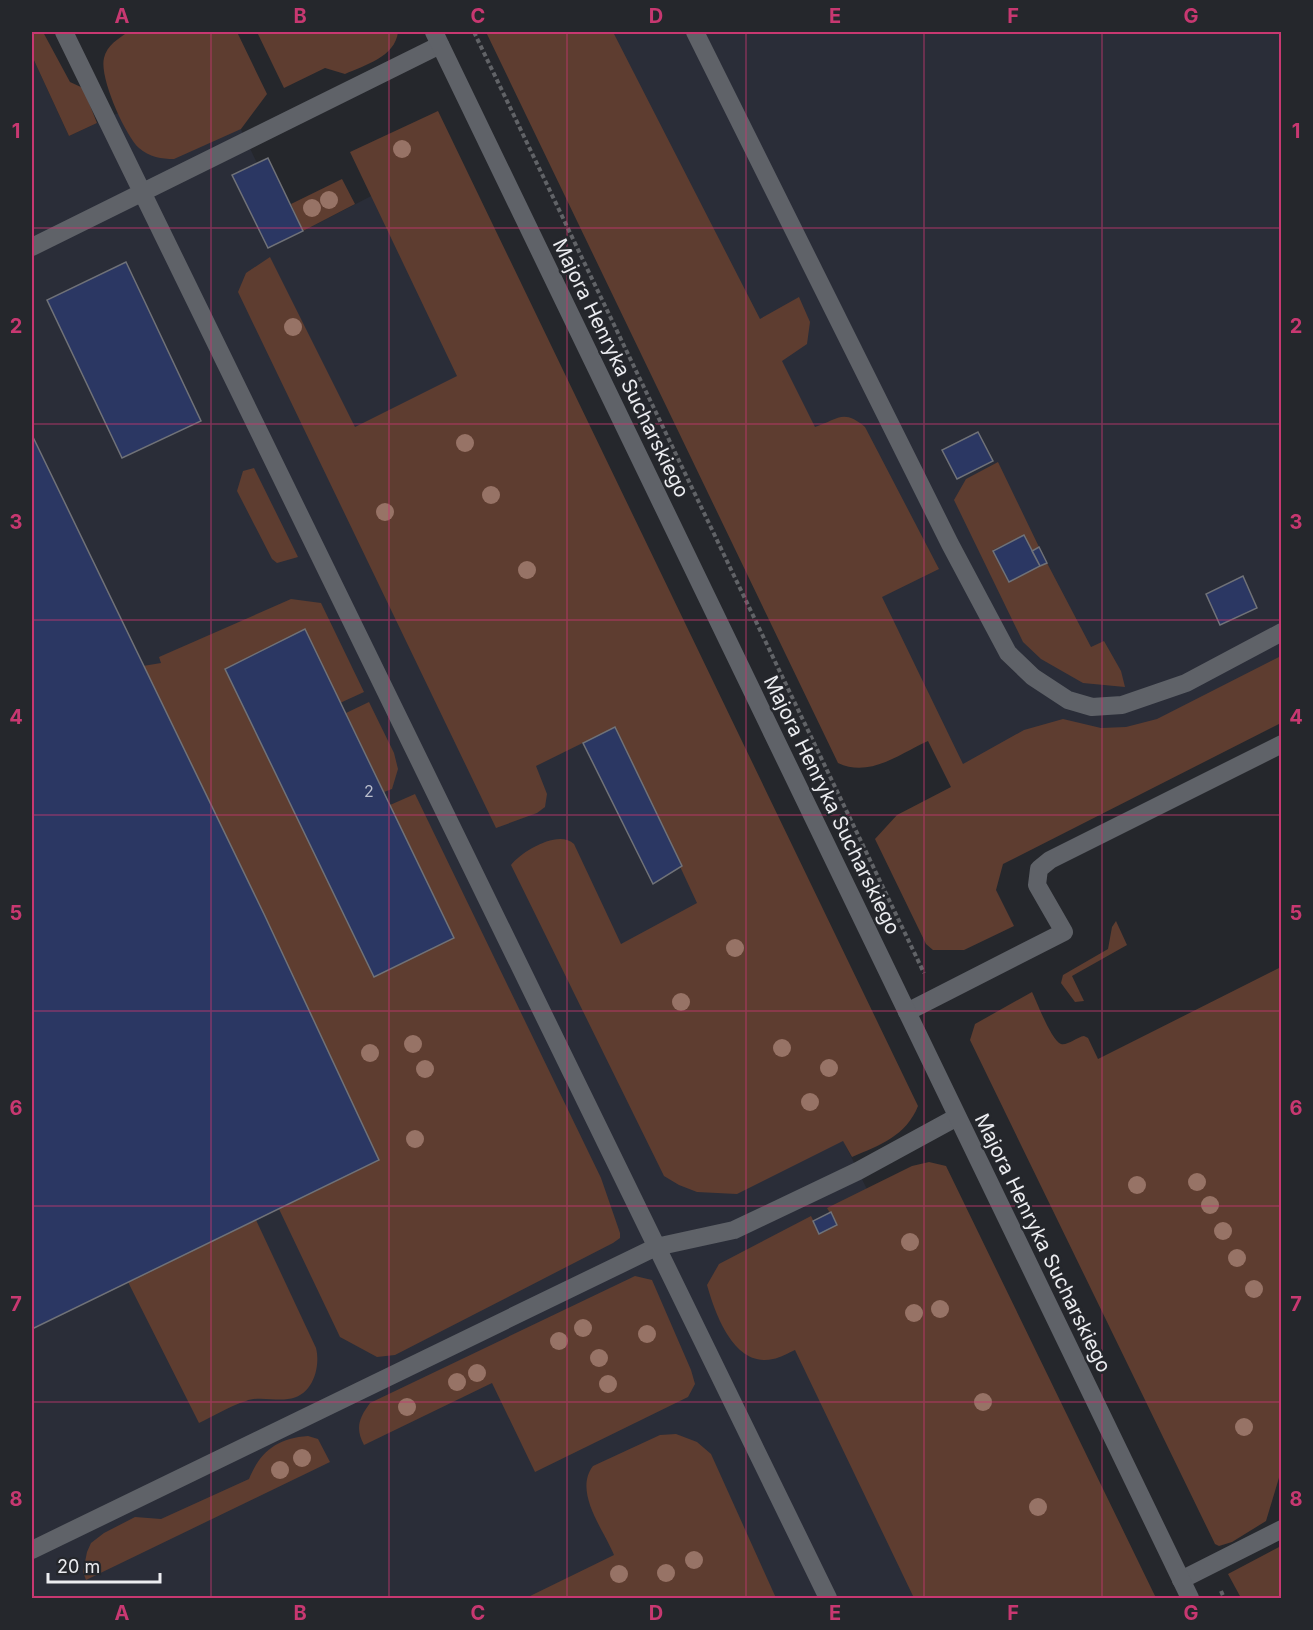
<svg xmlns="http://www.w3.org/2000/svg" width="1313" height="1630" font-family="Inter,sans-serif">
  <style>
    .built { fill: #2a2d38 }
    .green { fill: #5e3d30 }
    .building { fill: #2b3763; stroke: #707278; stroke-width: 1.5 }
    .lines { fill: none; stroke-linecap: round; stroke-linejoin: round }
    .path { stroke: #616367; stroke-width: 4; stroke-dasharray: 4.5 3; stroke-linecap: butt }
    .lane { stroke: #5f6268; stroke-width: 18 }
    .street { stroke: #5f6268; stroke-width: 18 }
    .tree { fill: #977366 }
    .grid { fill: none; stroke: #c83871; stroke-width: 1.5; stroke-opacity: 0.55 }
    .labels { text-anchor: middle; stroke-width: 5; stroke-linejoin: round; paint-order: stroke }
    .number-label { font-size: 16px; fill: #bbbfcd }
    .street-label { font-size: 20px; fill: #ebecf0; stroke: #25272c }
    .neatline { fill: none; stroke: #c83871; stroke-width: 2 }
    .grid-label { font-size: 20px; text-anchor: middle; font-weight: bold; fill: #c83871 }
  </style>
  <rect width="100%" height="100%" fill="#25272c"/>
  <path class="built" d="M 581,32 L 1281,32 L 1281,717 L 951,787 Z
    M 32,56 L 69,136 L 212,69 L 257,163 L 268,158 L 303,231 L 381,191 L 1066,1598 L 32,1598 Z"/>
  <path class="green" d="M 32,32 L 43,32 L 70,82 L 83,88 L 97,123 L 69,136 L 32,56 Z
    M 128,32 L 237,32 L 267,94 L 241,129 L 174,159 C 162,159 149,157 139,148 C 125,135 99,77 104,58 C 107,45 118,39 128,32 Z
    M 257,32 L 398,32 C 395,57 365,65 345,74 L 325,68 L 284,88 Z
    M 486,32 L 613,32 L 760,319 L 799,297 L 810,322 L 807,344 L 782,361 L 815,427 C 837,420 843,408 865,427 L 939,569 L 882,597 L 963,764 L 1024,730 L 1063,719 L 1101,728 L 1126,727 L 1157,719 L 1281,656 L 1281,723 L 1003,864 L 996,890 L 1014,926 L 964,950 L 933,950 L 926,944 L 875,839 L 897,815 L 951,787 L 928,741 C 899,754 870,778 838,763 Z
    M 438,111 L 918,1106 C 906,1136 880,1145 852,1157 L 843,1141 L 737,1194 L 697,1192 L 679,1185 L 664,1176 L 511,865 C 522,851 559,829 574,844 L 621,944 L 697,903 L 615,727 L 536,766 L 547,794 L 545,807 L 537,813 L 496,828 L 238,292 L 246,273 L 270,257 L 355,427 L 457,376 L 350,152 Z
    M 342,179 L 355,204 L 303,231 L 291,204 Z
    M 998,462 L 1039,547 L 1032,551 L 1024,535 L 993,550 L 1008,581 L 1047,563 L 1091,647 L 1104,641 L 1121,671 L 1125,687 L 1083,683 L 1041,659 L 1023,642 L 954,500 L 966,479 Z
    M 254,468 L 298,557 L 277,563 L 272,559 L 237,491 L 243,471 Z
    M 291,599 L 321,603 L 364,692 L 340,703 L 305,629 L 225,669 L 374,977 L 454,937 L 390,805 L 415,794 L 601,1178 L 620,1233 L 620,1238 L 613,1243 L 395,1355 L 377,1357 L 340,1337 L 279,1209 L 379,1160 L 264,914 L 143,666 L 161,663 L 159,657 Z
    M 369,702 L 394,753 L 398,769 L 392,789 L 384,792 L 346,713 Z
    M 1116,921 L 1127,945 L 1072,976 L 1084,1001 L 1075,1002 L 1061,983 L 1063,975 L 1108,949 L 1112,927 Z
    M 1281,967 L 1281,1471 L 1266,1521 L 1232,1542 L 1219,1546 L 1215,1544 L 970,1040 L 975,1024 L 1032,992 C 1037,1002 1051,1040 1061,1044 C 1067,1046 1077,1037 1084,1036 L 1088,1038 L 1098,1059 Z
    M 929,1162 L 946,1166 L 1156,1598 L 914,1598 L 795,1350 C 788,1353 780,1358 773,1359 C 734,1368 715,1313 707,1285 L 719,1264 L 811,1216 L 820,1234 L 837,1225 L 827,1208 L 912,1166 Z
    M 256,1220 L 316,1348 C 321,1368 312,1397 288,1399 C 275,1401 258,1396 246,1401 C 230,1406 214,1416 199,1423 L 128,1282 Z
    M 635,1276 L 652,1280 L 691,1370 L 695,1384 L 688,1397 L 535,1472 L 492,1383 L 364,1445 C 355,1428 359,1418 370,1403 Z
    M 676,1434 L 697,1442 L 711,1454 L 776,1598 L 526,1598 L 614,1555 C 604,1530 573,1492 593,1466 L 660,1435 Z
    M 308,1436 L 318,1439 L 330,1462 L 86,1580 L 83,1572 L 87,1552 L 91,1543 L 104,1533 L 135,1517 L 161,1519 L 249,1479 C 260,1452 277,1438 308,1436 Z
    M 1281,1546 L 1281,1598 L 1241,1598 L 1228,1574 Z"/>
  <path class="building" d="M 268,158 L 303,231 L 268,248 L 232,175 Z
    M 126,262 L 201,421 L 122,458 L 47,300 Z
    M 978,432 L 993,461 L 957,479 L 942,450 Z
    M 32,435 L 264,914 L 379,1160 L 32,1329 Z
    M 1024,535 L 1040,566 L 1009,582 L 993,551 Z
    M 1039,547 L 1047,563 L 1040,566 L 1032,551 Z
    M 1243,576 L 1257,608 L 1220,625 L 1206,594 Z
    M 305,629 L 454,938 L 374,977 L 225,669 Z
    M 615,727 L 682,866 L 653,884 L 583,743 Z
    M 831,1212 L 837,1225 L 819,1234 L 813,1221 Z"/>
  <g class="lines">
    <path class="path" d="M 474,32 L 924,973
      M 1221,1591 L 1224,1598"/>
    <path class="lane" d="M 64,32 L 828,1598
      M 695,32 L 950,544 L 1008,653 L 1033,677 L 1068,700 L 1092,707 L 1122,705 L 1186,683 L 1282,632
      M 32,247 L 440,45
      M 907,1012 L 1064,932 L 1037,885 L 1039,869 L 1050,860 L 1282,744
      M 32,1550 L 656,1247 L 734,1230 L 858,1171 L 957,1117
      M 1181,1580 L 1282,1529"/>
    <path class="street" d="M 434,32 L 1190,1598"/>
  </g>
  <g class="tree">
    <circle cx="402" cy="149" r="9"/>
    <circle cx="329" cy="200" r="9"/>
    <circle cx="312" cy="208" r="9"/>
    <circle cx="293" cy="327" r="9"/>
    <circle cx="465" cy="443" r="9"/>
    <circle cx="491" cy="495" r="9"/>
    <circle cx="385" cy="512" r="9"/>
    <circle cx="527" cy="570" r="9"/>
    <circle cx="735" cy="948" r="9"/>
    <circle cx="681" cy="1002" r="9"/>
    <circle cx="413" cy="1044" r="9"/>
    <circle cx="782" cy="1048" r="9"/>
    <circle cx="370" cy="1053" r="9"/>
    <circle cx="829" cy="1068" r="9"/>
    <circle cx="425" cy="1069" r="9"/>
    <circle cx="810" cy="1102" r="9"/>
    <circle cx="415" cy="1139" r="9"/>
    <circle cx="1197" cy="1182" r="9"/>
    <circle cx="1137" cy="1185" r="9"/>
    <circle cx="1210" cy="1205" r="9"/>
    <circle cx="1223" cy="1231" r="9"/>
    <circle cx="910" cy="1242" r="9"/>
    <circle cx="1237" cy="1258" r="9"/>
    <circle cx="1254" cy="1289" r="9"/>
    <circle cx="940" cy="1309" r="9"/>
    <circle cx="914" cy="1313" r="9"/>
    <circle cx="583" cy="1328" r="9"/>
    <circle cx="647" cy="1334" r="9"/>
    <circle cx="559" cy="1341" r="9"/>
    <circle cx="599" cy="1358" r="9"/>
    <circle cx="477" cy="1373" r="9"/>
    <circle cx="457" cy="1382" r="9"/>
    <circle cx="608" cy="1384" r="9"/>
    <circle cx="983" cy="1402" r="9"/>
    <circle cx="407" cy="1407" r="9"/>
    <circle cx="1244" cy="1427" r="9"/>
    <circle cx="302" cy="1458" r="9"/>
    <circle cx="280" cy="1470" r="9"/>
    <circle cx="1038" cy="1507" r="9"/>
    <circle cx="694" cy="1560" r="9"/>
    <circle cx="666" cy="1573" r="9"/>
    <circle cx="619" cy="1574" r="9"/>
  </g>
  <path class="grid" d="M 211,32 L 211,1598M 389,32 L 389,1598M 567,32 L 567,1598M 746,32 L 746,1598M 924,32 L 924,1598M 1102,32 L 1102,1598M 32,228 L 1282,228M 32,424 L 1282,424M 32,620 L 1282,620M 32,815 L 1282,815M 32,1011 L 1282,1011M 32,1206 L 1282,1206M 32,1402 L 1282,1402"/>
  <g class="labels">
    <g class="number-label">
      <text x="369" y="797">2</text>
    </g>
    <g class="street-label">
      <text transform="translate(621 368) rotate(64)" y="7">Majora Henryka Sucharskiego</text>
      <text transform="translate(832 805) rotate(64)" y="7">Majora Henryka Sucharskiego</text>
      <text transform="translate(1043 1243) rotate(64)" y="7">Majora Henryka Sucharskiego</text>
    </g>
  </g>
  <rect width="1313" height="1630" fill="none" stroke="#25272c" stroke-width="66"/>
  <path d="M48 1573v9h112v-9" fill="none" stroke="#ebecf0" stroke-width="3"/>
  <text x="57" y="1573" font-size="18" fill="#ebecf0" stroke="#25272c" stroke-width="4.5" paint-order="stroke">20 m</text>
  <rect x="33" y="33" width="1247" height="1564" class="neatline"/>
  <g class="grid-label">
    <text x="122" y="23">A</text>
    <text x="300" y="23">B</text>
    <text x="478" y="23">C</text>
    <text x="656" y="23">D</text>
    <text x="835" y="23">E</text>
    <text x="1013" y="23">F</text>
    <text x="1191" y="23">G</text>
    <text x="16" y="138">1</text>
    <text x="1296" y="138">1</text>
    <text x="16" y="333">2</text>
    <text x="1296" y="333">2</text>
    <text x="16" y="529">3</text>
    <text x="1296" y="529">3</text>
    <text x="16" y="724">4</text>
    <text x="1296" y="724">4</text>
    <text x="16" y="920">5</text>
    <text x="1296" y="920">5</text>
    <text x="16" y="1115">6</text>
    <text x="1296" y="1115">6</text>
    <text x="16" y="1311">7</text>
    <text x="1296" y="1311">7</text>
    <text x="16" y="1506">8</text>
    <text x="1296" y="1506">8</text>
    <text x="122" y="1620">A</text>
    <text x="300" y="1620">B</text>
    <text x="478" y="1620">C</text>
    <text x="656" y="1620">D</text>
    <text x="835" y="1620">E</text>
    <text x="1013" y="1620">F</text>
    <text x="1191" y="1620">G</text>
  </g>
</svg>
